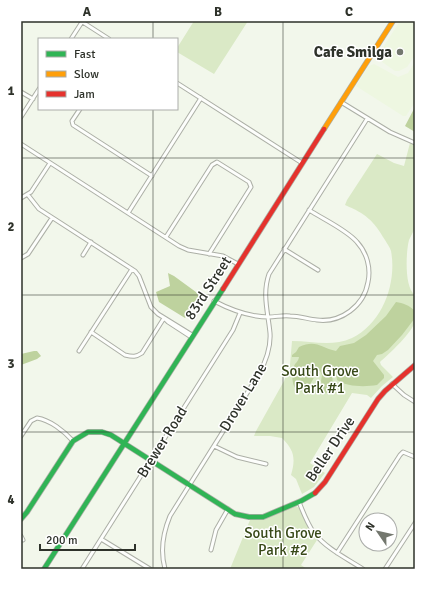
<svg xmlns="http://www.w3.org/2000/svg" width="436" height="590" font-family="Signika,sans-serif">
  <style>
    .built { fill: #eef7e1 }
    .green { fill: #dae9c6 }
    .water { fill: #bed29e }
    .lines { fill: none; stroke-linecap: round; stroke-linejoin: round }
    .street-casing { stroke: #acafa6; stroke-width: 5 }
    .fast-casing { stroke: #acafa6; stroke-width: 6 }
    .slow-casing { stroke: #acafa6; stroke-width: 6 }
    .jam-casing { stroke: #acafa6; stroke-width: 6 }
    .street { stroke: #fdfefc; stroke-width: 3 }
    .fast { stroke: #30b455; stroke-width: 4.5 }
    .slow { stroke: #ff9f0a; stroke-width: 4.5 }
    .jam { stroke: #e5322d; stroke-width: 4.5 }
    .grid { fill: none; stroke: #2e322a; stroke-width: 1; stroke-opacity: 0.55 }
    .poi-dot { fill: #73776e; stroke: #fff; stroke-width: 1.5 }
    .labels { text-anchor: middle; stroke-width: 3; stroke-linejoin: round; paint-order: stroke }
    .poi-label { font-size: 15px; font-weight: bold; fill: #2e322a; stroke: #fff; text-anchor: end }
    .street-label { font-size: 15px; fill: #2e322a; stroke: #fff }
    .park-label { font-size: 15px; fill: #384918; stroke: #fff }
    .neatline { fill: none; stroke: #2e322a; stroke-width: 1.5 }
    .grid-label { font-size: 13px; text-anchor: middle; font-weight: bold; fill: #2e322a }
  </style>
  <rect width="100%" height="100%" fill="#f2f7eb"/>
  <path class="built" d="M 400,21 L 415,21 L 415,55 L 407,67 L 399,71 L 395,71 L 378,59 L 377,57 Z
    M 415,62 L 415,102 L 406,116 L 403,116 L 356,86 L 369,66 L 374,64 L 398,77 L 408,73 Z"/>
  <path class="green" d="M 194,21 L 248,21 L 214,74 L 177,52 L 177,48 Z
    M 410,143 L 415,145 L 415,228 C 413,232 411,236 409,240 C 406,251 404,288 415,295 C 415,303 416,312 415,321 C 413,332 389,354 380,362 L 381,365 L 393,377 L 382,386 L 371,398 L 367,395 L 352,393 L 310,463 L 325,473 L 314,487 L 302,494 L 296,479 L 291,475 C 296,458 294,450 282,438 L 270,436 L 254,436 L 256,431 L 284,381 L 290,365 L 292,341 C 313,341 332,347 352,338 C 383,323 397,282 391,251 C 390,247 387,244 385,240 C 373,220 366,214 345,205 L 347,200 L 377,154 L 394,163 L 404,166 Z
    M 296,506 L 299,508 L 307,525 L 317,540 L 301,565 L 307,569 L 230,569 L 250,520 L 265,518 Z"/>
  <path class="water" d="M 415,107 L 415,132 L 405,126 Z
    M 168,273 L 174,276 L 200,295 L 191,310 L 185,318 L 159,302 L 156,292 L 170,286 Z
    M 396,302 C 403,303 409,305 415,311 L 415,318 L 402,335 L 388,350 L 382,354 L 377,355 L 373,361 L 384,375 L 384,378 L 377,385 C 365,387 347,387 337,380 L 336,372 L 334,371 L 332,374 C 333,381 334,391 326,393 L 323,391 L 321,381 L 322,375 L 320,371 L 318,371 L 309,386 L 304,391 C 291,394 291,375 294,366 C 296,362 298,362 299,357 L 292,357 L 292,355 L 296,352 L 299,347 C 316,339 321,348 336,351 L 340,346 L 354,343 L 366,335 L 386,316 Z
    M 34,351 L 37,351 L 41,356 L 37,359 L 21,365 L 21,354 Z"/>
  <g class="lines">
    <defs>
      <path id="street" d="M 81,21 L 109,39
        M 71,39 L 82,22
        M 177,83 L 302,163
        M 21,92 L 33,99
        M 341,102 L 390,132 L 415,143
        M 80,109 L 72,121 L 73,125 L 152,176
        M 21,117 L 39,89
        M 21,144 L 179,246 L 188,250 L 223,256 L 238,264
        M 28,195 L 39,209 L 135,271 L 139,276 L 151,307 L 158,314 L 192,335
        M 21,198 L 31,192 L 50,163
        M 128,213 L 201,98
        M 166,237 L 212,165 L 217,162 L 249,182 L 251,187 L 209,254
        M 284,249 L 318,270
        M 83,255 L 91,242
        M 21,258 L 28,254 L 52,218
        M 214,301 C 231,310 250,317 269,317 C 276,317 283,315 290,316 C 299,316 308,319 317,320 C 341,323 364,306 368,282 C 371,268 367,253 357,242 C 347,230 323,219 309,210
        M 164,318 L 168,322 L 191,337
        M 91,332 L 125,355 C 133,357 136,357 142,353 L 164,318
        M 79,351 L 132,269
        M 392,384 L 404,395 L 415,402
        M 21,436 L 31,421 L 37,418 C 50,420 64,431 73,441
        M 214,446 L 237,457 L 266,464
        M 299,502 C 303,512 307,523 314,533 C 327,549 346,558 363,569
        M 21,536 L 23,540
        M 101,539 L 150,569
        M 211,550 L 216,530 L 228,509
        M 337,553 L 400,455 L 403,452 L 415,457
        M 82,569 L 233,330 L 240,313
        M 165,569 C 160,551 163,533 170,516 L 259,374 C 266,361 271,347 270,333 C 268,312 262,294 269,274 L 367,119
        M 385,569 L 415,523"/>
      <path id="fast" d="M 21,519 L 27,512 L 73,441 L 88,432 L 102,432 L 111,435 L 235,514 L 249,517 L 263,517 L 301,501 L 315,493
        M 44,569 L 223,289"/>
      <path id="slow" d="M 324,129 L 393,21"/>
      <path id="jam" d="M 223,289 L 324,129
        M 315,493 L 325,482 L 378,399 L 385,391 L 415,365"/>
    </defs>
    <use href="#street" class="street-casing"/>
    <use href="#fast" class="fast-casing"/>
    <use href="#slow" class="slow-casing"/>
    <use href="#jam" class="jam-casing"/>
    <use href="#street" class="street"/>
    <use href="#fast" class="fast"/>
    <use href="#slow" class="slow"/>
    <use href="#jam" class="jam"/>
  </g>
  <path class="grid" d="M 153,21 L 153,39M 283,21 L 283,569M 153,109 L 153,569M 21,158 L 415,158M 21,295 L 415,295M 21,432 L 415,432"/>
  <circle class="poi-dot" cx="400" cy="52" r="4"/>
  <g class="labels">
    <g class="poi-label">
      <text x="392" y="57">Cafe Smilga</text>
    </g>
    <g class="street-label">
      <text transform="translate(208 288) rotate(-57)" y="5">83rd Street</text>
      <text transform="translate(243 397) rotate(-59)" y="5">Drover Lane</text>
      <text transform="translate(162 442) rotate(-58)" y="5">Brewer Road</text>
      <text transform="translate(330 449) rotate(-56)" y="5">Beller Drive</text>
    </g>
    <g class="park-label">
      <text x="320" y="376">South Grove<tspan x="320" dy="17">Park #1</tspan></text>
      <text x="283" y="538">South Grove<tspan x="283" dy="17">Park #2</tspan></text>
    </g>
  </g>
  <rect width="436" height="590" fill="none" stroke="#ffffff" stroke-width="44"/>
  <rect x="38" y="38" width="140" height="72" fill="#ffffff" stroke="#abadaa"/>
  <rect x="46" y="51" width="20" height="6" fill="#30b455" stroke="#abadaa"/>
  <text x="74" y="58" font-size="12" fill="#2e322a">Fast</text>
  <rect x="46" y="71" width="20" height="6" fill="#ff9f0a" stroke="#abadaa"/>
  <text x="74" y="78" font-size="12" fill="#2e322a">Slow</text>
  <rect x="46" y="91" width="20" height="6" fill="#e5322d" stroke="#abadaa"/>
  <text x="74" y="98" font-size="12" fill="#2e322a">Jam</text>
  <g transform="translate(378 532) rotate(304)"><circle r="19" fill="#ffffff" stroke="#abadaa"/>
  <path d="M0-3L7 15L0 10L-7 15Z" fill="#73776e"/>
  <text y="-6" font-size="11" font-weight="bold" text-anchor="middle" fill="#2e322a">N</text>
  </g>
  <path d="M40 544v6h95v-6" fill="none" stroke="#2e322a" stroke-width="2"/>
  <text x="46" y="544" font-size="12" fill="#2e322a" stroke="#ffffff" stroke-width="3" paint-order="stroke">200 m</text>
  <rect x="22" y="22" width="392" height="546" class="neatline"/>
  <g class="grid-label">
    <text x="87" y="16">A</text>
    <text x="218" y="16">B</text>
    <text x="349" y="16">C</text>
    <text x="11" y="95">1</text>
    <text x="11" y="231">2</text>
    <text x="11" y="368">3</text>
    <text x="11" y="504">4</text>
  </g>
</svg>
